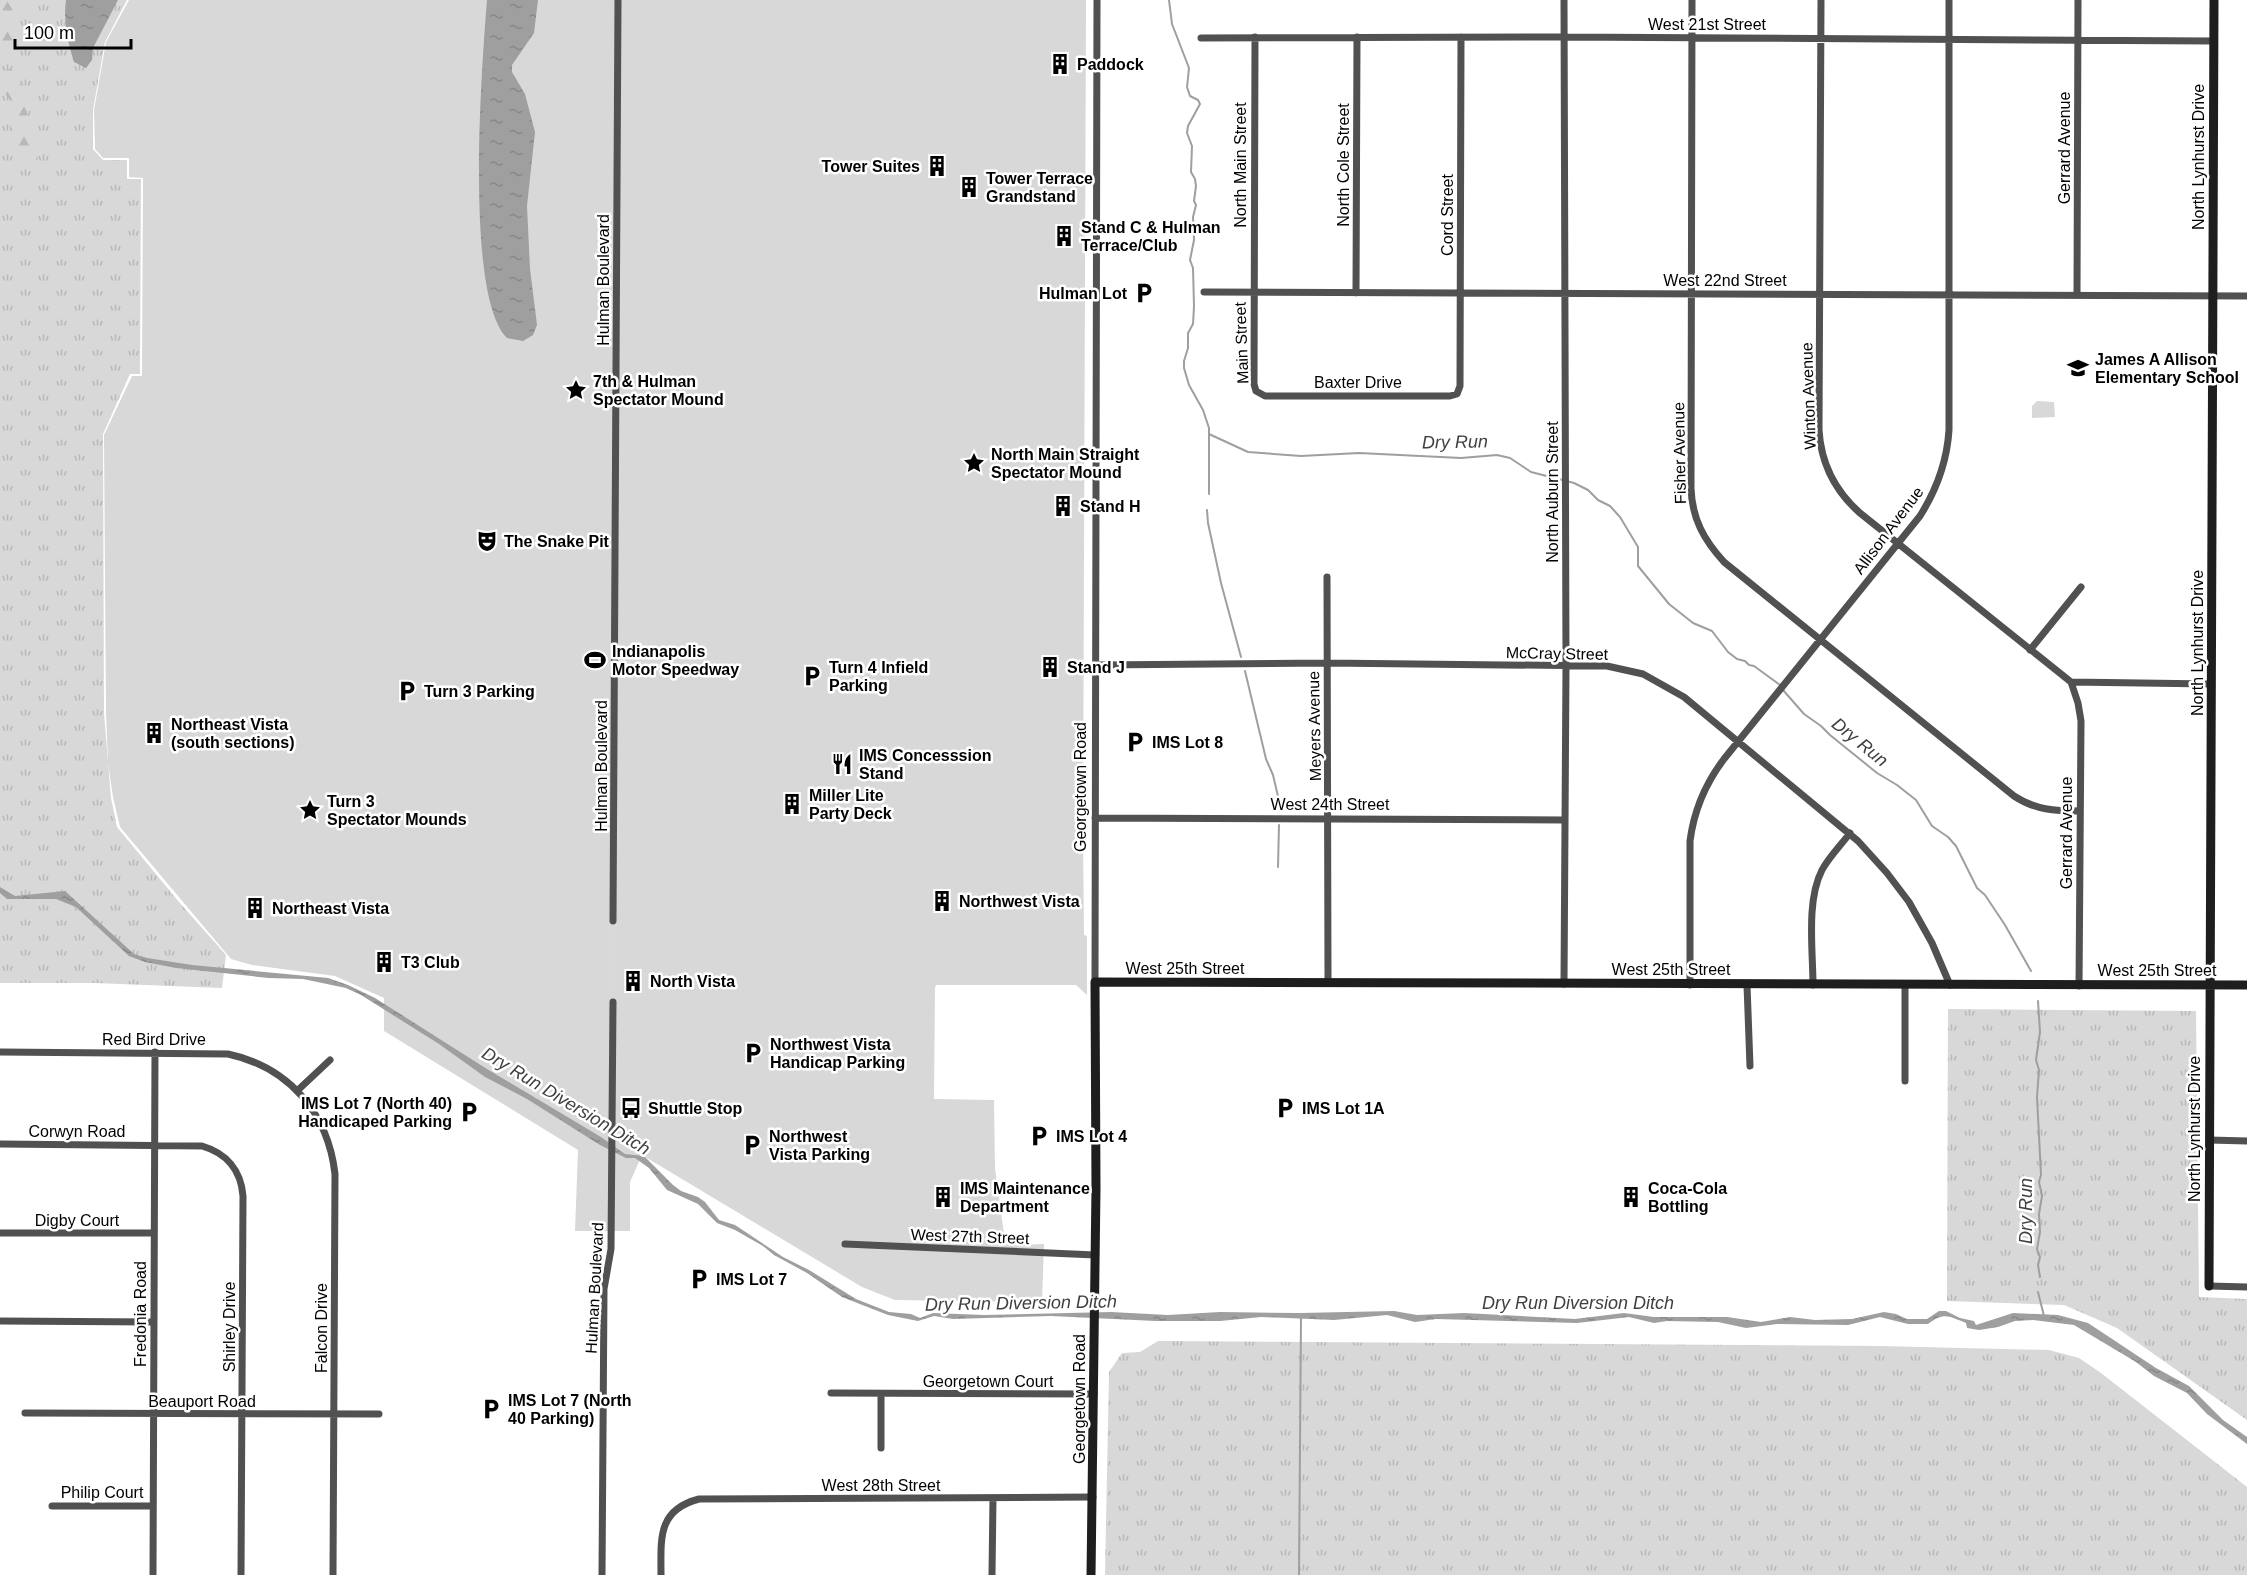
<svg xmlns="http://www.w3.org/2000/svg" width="2247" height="1575" font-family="Arial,sans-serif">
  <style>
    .grass { fill: url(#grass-tufts) }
    .forest { fill: url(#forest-firs) }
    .park { fill: #d8d8d8 }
    .water { fill: url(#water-ripples) }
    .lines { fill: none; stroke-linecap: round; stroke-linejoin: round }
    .stream { stroke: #9f9f9f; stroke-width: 2 }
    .street-tunnel { stroke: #d9d9d9; stroke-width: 7; stroke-dasharray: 7 3.5; stroke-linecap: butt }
    .street { stroke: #515151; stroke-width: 7 }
    .secondary { stroke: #1e1e1e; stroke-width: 9 }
    .labels { text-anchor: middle; stroke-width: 5; stroke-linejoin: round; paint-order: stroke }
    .street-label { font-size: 16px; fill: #000; stroke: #fff }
    .poi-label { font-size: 16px; font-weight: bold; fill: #000; stroke: #fff; text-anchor: start }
    .water-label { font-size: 18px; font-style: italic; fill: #404040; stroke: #fff }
  </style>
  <defs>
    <pattern id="grass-tufts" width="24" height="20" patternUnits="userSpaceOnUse" patternTransform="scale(1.5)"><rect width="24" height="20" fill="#d8d8d8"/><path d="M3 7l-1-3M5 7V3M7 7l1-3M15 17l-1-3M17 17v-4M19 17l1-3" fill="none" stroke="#b8b8b8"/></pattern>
    <pattern id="forest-firs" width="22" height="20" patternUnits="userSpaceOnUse" patternTransform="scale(1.5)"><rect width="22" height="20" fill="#d8d8d8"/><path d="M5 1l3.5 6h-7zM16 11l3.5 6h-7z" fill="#b8b8b8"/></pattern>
    <pattern id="water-ripples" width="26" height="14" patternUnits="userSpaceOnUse" patternTransform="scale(1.5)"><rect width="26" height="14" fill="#9f9f9f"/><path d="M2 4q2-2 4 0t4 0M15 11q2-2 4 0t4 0" fill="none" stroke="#878787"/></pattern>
  </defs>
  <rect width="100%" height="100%" fill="#fff"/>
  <path class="grass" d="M 0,0 L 127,0 L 105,42 L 93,110 L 93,149 L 103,160 L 127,160 L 127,179 L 141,179 L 140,374 L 130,374 L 103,434 L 104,713 L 111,798 L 117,827 L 179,902 L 226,955 L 222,988 L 95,983 L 0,983 Z
    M 1948,1009 L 2196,1011 L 2199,1297 L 2247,1299 L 2247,1420 L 2117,1328 L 2064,1305 L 1947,1301 Z
    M 1158,1341 L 1880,1346 L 2049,1350 L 2079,1358 L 2101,1373 L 2247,1487 L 2247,1575 L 1105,1575 L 1109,1372 L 1122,1353 L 1140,1352 Z"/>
  <path class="forest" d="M 0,0 L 17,0 C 11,19 11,36 15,56 L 0,59 Z
    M 16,66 L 38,159 L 34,161 L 15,152 L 6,108 L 10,100 L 0,87 L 0,73 Z"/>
  <path class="park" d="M 129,0 L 1086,0 L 1083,837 L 1084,935 L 1087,936 L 1087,995 L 1076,985 L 936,985 L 935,988 L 934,1099 L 994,1100 L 995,1168 L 1004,1234 C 1012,1248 1030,1244 1044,1244 L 1042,1302 L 895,1300 L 862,1287 L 642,1155 L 630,1182 L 630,1231 L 575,1231 L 578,1150 L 384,1031 L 384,998 L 335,976 L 252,965 L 231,959 L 120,827 L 113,797 L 108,763 L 106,712 L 104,435 L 132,376 L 142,376 L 143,178 L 129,177 L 129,158 L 103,158 L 95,149 L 94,110 L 106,42 Z
    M 2037,401 L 2054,402 L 2055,417 L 2032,418 L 2032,406 Z"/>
  <path class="water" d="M 66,0 L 118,0 L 93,48 L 92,60 L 86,68 L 74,62 C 68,43 63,20 66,0 Z
    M 487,0 L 538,0 L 534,33 L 512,65 L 512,72 L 525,94 L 535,132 L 527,206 L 530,269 L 537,325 L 533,335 L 523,341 L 507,338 C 464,296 482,63 487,0 Z
    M 0,887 L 15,896 L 65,891 L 134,954 L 147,958 L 192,965 L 328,978 L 348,985 L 375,998 L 487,1069 L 601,1137 L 625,1154 L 644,1156 L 673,1185 L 681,1191 L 698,1197 L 705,1202 L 719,1220 L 735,1225 L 783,1257 L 809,1270 L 856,1299 L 889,1312 L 911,1314 L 920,1318 L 933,1313 L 984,1315 L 1111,1312 L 1168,1315 L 1220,1312 L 1300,1313 L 1394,1311 L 1417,1315 L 1464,1313 L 1575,1319 L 1624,1313 L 1654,1317 L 1727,1317 L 1761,1322 L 1790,1317 L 1815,1320 L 1852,1319 L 1884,1312 L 1896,1314 L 1907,1319 L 1927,1319 L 1939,1311 L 1946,1311 L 1960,1318 L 1974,1321 L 1976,1325 L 2013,1313 L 2058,1315 L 2088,1323 L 2156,1368 L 2189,1386 L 2223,1420 L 2247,1437 L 2247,1444 L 2207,1414 L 2187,1393 L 2154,1376 L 2136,1362 L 2074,1325 L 2033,1320 L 2015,1321 L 1998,1327 L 1979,1330 L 1967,1328 L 1966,1323 C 1948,1316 1944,1312 1928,1324 L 1908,1324 L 1880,1317 L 1848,1325 L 1777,1324 L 1746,1328 L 1718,1322 L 1667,1321 L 1654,1323 L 1629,1317 L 1577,1323 L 1436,1319 L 1415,1322 L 1387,1315 L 1334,1320 L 1261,1317 L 1220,1321 L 1156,1321 L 1051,1316 L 953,1319 L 934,1316 L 918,1321 L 888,1315 L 842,1297 L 807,1273 L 774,1255 L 763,1246 L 735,1230 L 717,1223 L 698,1204 L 667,1190 L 649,1168 L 635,1158 L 626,1158 L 600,1145 L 527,1099 L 485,1077 L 439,1044 L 361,995 L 346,988 L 303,979 L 269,978 L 176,968 L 145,962 L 129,956 L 76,907 L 56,899 L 7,899 L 0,893 Z"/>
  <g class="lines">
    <path class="stream" d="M 1169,0 L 1172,24 L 1189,68 L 1187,87 L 1190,96 L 1198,100 L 1200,104 L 1188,126 L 1187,133 L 1192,146 L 1191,172 L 1195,179 L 1196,186 L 1194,201 L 1196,205 L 1193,217 L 1194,240 L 1190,260 L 1193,268 L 1194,306 L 1193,324 L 1188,333 L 1188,348 L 1184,361 L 1184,368 L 1189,385 L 1203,410 L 1209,428 L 1209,494
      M 1209,434 L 1248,452 L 1301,456 L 1359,453 L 1461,458 L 1497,455 L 1510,458 L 1531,472 L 1574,483 L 1588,490 L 1598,500 L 1610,506 L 1620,517 L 1638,547 L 1638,566 L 1669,604 L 1693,623 L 1712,631 L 1728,652 L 1737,659 L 1745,661 L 1749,665 L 1754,666 L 1780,685
      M 1207,510 L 1208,523 L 1221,583 L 1241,657
      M 1245,671 L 1266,759 L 1273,775 L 1281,809
      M 1783,690 L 1804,714 L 1821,726 L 1830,735 L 1877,773 L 1897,785 L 1916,800 L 1932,826 L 1948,837 L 1956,846 L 1977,888 L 1985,895 L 2005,925 L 2031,971
      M 1278,867 L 1279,825
      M 2038,1001 L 2040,1032 L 2036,1060 L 2039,1070 L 2037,1097 L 2041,1175 L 2039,1182 L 2042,1196 L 2039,1214 L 2040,1232 L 2037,1249 L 2040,1257 L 2038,1265 L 2040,1277
      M 2038,1292 L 2044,1316
      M 1299,1575 L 1301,1317"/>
    <path class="street-tunnel" d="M 613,1002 L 613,921"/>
    <path class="street" d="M 1564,0 L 1566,666 L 1564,984
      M 1692,0 L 1691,488 C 1692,519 1704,540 1724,562 L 2014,796 C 2035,810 2055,811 2080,811
      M 1821,0 L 1819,430 C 1821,464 1835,491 1860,513 L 2071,682 L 2211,684
      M 1255,37 L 1254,384 L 1256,391 L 1265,396 L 1450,396 L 1457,394 L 1460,386 L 1461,37
      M 1201,38 L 1564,37 L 2213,41
      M 1204,292 L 2247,296
      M 1356,293 L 1357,37
      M 2077,295 L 2078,0
      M 1327,577 L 1328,983
      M 2030,650 L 2081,587
      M 1096,665 L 1327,663 L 1607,666 L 1643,674 L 1684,697 L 1858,841 L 1887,873 L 1909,902 L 1932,943 L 1950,985
      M 2071,682 L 2078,703 L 2081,721 L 2079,986
      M 1095,818 L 1564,820
      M 613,921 L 618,0
      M 1095,982 L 1097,0
      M 1690,985 L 1690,841 C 1694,810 1705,784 1724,759 L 1920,516 C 1937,489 1947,462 1949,430 L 1949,0
      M 1747,985 L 1750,1066
      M 1813,985 C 1813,951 1806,901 1822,870 C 1829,857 1841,845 1850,833
      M 0,1052 L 228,1054 C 289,1067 328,1113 335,1174 L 333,1575
      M 1905,1081 L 1905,985
      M 298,1090 L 330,1060
      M 2209,1140 L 2247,1141
      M 0,1144 L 202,1146 C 226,1153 241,1170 243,1196 L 241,1575
      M 0,1233 L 154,1233
      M 845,1244 L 1095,1255
      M 2209,1286 L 2247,1287
      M 0,1321 L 154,1322
      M 831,1393 L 1094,1394
      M 25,1413 L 379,1414
      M 881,1448 L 881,1394
      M 52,1506 L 153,1506
      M 153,1575 L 155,1052
      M 602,1575 L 604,1289 L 611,1249 L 613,1002
      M 661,1575 C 661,1539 657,1510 699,1499 L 1093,1497
      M 992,1575 L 993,1498"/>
    <path class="secondary" d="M 2209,1286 L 2214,0
      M 1091,1575 L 1096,1188 L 1095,982 L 2247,985"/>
  </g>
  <defs>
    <symbol id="building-bare" viewBox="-9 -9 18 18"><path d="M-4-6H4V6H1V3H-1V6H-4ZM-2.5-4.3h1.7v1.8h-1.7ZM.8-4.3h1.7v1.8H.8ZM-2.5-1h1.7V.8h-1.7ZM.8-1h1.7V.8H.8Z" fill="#000" stroke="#fff" stroke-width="2.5" paint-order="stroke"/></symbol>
    <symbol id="parking-bare" viewBox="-9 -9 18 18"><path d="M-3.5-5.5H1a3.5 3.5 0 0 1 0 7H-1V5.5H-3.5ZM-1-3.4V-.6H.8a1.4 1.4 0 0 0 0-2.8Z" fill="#000" stroke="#fff" stroke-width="2.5" paint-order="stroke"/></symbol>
    <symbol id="school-bare" viewBox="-9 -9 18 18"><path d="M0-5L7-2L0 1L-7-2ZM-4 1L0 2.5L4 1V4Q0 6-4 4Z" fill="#000" stroke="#fff" stroke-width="2.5" paint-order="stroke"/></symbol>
    <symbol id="sight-bare" viewBox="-9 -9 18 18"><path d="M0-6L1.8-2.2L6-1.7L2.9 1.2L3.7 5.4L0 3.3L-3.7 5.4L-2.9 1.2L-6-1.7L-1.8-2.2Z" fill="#000" stroke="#fff" stroke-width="2.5" paint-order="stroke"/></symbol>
    <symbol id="theatre-bare" viewBox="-9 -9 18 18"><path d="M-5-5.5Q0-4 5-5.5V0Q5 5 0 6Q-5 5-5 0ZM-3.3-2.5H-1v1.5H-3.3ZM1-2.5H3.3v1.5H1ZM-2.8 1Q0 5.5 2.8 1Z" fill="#000" stroke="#fff" stroke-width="2.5" paint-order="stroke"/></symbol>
    <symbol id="stadium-bare" viewBox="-9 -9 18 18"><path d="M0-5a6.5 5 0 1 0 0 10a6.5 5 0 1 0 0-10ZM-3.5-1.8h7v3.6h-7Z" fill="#000" stroke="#fff" stroke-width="2.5" paint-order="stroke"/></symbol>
    <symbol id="restaurant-bare" viewBox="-9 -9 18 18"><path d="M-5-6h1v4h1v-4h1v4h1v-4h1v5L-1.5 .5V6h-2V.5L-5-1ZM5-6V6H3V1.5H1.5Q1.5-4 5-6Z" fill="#000" stroke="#fff" stroke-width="2.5" paint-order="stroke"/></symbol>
    <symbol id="bus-bare" viewBox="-9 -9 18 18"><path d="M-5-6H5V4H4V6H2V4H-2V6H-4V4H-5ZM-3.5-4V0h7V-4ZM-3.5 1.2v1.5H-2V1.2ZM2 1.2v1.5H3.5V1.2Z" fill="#000" stroke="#fff" stroke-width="2.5" paint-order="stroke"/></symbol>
  </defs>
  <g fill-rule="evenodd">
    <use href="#building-bare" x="1045" y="49" width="30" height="30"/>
    <use href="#building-bare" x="922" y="151" width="30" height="30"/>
    <use href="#building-bare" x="954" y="172" width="30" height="30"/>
    <use href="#building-bare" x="1049" y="221" width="30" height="30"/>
    <use href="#parking-bare" x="1129" y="278" width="30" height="30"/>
    <use href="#school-bare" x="2063" y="353" width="30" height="30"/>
    <use href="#sight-bare" x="561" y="375" width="30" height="30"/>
    <use href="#sight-bare" x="959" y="448" width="30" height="30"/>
    <use href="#building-bare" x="1048" y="491" width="30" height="30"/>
    <use href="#theatre-bare" x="472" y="526" width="30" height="30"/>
    <use href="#stadium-bare" x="580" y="645" width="30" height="30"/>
    <use href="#building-bare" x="1035" y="652" width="30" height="30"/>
    <use href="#parking-bare" x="797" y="661" width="30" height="30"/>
    <use href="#parking-bare" x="392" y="676" width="30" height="30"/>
    <use href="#building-bare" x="139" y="718" width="30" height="30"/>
    <use href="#parking-bare" x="1120" y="727" width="30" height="30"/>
    <use href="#restaurant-bare" x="827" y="749" width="30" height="30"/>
    <use href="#building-bare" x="777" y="789" width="30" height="30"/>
    <use href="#sight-bare" x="295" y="795" width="30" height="30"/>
    <use href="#building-bare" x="927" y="886" width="30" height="30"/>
    <use href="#building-bare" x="240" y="893" width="30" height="30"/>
    <use href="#building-bare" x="369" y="947" width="30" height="30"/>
    <use href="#building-bare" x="618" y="966" width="30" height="30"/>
    <use href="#parking-bare" x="738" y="1038" width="30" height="30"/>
    <use href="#bus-bare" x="616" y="1093" width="30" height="30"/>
    <use href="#parking-bare" x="1270" y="1093" width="30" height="30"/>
    <use href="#parking-bare" x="454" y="1097" width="30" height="30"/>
    <use href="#parking-bare" x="1024" y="1121" width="30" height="30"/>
    <use href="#parking-bare" x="737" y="1130" width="30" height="30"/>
    <use href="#building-bare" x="928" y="1182" width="30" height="30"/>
    <use href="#building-bare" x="1616" y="1182" width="30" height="30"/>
    <use href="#parking-bare" x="684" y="1264" width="30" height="30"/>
    <use href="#parking-bare" x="476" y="1394" width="30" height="30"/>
  </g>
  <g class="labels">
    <g class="street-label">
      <text x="1707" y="30">West 21st Street</text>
      <text transform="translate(2064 148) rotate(-90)" y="6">Gerrard Avenue</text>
      <text transform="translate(2198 157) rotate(-90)" y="6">North Lynhurst Drive</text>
      <text transform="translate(1240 165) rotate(-90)" y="6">North Main Street</text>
      <text transform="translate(1343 165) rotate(-90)" y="6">North Cole Street</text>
      <text transform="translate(1447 215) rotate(-90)" y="6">Cord Street</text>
      <text transform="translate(603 280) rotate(-90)" y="6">Hulman Boulevard</text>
      <text x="1725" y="286">West 22nd Street</text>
      <text transform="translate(1241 343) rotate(-92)" y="6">Main Street</text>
      <text x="1358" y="388">Baxter Drive</text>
      <text transform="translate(1808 396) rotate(-92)" y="6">Winton Avenue</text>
      <text transform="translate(1679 453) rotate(-91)" y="6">Fisher Avenue</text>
      <text transform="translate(1552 492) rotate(-90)" y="6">North Auburn Street</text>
      <text transform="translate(1888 530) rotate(-53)" y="6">Allison Avenue</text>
      <text transform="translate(2197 643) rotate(-90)" y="6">North Lynhurst Drive</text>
      <text transform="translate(1557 653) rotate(1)" y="6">McCray Street</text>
      <text transform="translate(1314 726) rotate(-91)" y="6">Meyers Avenue</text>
      <text transform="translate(601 766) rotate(-90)" y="6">Hulman Boulevard</text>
      <text transform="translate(1080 787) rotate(-90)" y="6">Georgetown Road</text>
      <text x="1330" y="810">West 24th Street</text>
      <text transform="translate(2066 833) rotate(-90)" y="6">Gerrard Avenue</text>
      <text x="1185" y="974">West 25th Street</text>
      <text x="1671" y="975">West 25th Street</text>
      <text x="2157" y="976">West 25th Street</text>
      <text x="154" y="1045">Red Bird Drive</text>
      <text transform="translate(2194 1129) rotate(-90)" y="6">North Lynhurst Drive</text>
      <text x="77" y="1137">Corwyn Road</text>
      <text x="77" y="1226">Digby Court</text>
      <text transform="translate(970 1236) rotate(2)" y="6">West 27th Street</text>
      <text transform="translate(594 1288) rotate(-87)" y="6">Hulman Boulevard</text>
      <text transform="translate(140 1314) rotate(-90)" y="6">Fredonia Road</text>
      <text transform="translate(229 1327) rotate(-90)" y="6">Shirley Drive</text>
      <text transform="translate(321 1328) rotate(-90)" y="6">Falcon Drive</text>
      <text x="988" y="1387">Georgetown Court</text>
      <text transform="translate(1079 1399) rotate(-90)" y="6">Georgetown Road</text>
      <text x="202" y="1407">Beauport Road</text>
      <text x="881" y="1491">West 28th Street</text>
      <text x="102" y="1498">Philip Court</text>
    </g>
    <g class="poi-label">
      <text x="1077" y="70">Paddock</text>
      <text x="920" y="172" text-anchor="end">Tower Suites</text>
      <text x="986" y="184">Tower Terrace<tspan x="986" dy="18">Grandstand</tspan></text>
      <text x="1081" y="233">Stand C &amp; Hulman<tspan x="1081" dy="18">Terrace/Club</tspan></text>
      <text x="1127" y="299" text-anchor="end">Hulman Lot</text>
      <text x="2095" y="365">James A Allison<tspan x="2095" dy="18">Elementary School</tspan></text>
      <text x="593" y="387">7th &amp; Hulman<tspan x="593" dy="18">Spectator Mound</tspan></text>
      <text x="991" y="460">North Main Straight<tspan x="991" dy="18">Spectator Mound</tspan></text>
      <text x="1080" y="512">Stand H</text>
      <text x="504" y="547">The Snake Pit</text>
      <text x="612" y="657">Indianapolis<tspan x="612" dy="18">Motor Speedway</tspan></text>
      <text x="829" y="673">Turn 4 Infield<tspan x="829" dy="18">Parking</tspan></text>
      <text x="1067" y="673">Stand J</text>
      <text x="424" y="697">Turn 3 Parking</text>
      <text x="171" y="730">Northeast Vista<tspan x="171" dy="18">(south sections)</tspan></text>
      <text x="1152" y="748">IMS Lot 8</text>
      <text x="859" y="761">IMS Concesssion<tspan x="859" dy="18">Stand</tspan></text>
      <text x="809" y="801">Miller Lite<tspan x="809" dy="18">Party Deck</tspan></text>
      <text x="327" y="807">Turn 3<tspan x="327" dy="18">Spectator Mounds</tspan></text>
      <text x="959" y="907">Northwest Vista</text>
      <text x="272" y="914">Northeast Vista</text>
      <text x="401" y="968">T3 Club</text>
      <text x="650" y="987">North Vista</text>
      <text x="770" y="1050">Northwest Vista<tspan x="770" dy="18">Handicap Parking</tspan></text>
      <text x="452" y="1109" text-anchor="end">IMS Lot 7 (North 40)<tspan x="452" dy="18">Handicaped Parking</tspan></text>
      <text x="648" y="1114">Shuttle Stop</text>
      <text x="1302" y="1114">IMS Lot 1A</text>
      <text x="769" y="1142">Northwest<tspan x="769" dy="18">Vista Parking</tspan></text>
      <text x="1056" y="1142">IMS Lot 4</text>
      <text x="960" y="1194">IMS Maintenance<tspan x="960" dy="18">Department</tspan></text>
      <text x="1648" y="1194">Coca-Cola<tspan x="1648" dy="18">Bottling</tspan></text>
      <text x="716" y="1285">IMS Lot 7</text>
      <text x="508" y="1406">IMS Lot 7 (North<tspan x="508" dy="18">40 Parking)</tspan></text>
    </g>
    <g class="water-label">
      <text transform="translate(1455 442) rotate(-1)" y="6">Dry Run</text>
      <text transform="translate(1860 742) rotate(39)" y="6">Dry Run</text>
      <text transform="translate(566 1101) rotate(31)" y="6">Dry Run Diversion Ditch</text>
      <text transform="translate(2026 1211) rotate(-90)" y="6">Dry Run</text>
      <text transform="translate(1021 1303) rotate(-1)" y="6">Dry Run Diversion Ditch</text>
      <text x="1578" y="1309">Dry Run Diversion Ditch</text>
    </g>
  </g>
  <path d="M15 39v9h116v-9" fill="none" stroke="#000000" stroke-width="3"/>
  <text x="24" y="39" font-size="18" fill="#000000" stroke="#ffffff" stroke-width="4.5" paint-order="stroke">100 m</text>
</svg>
